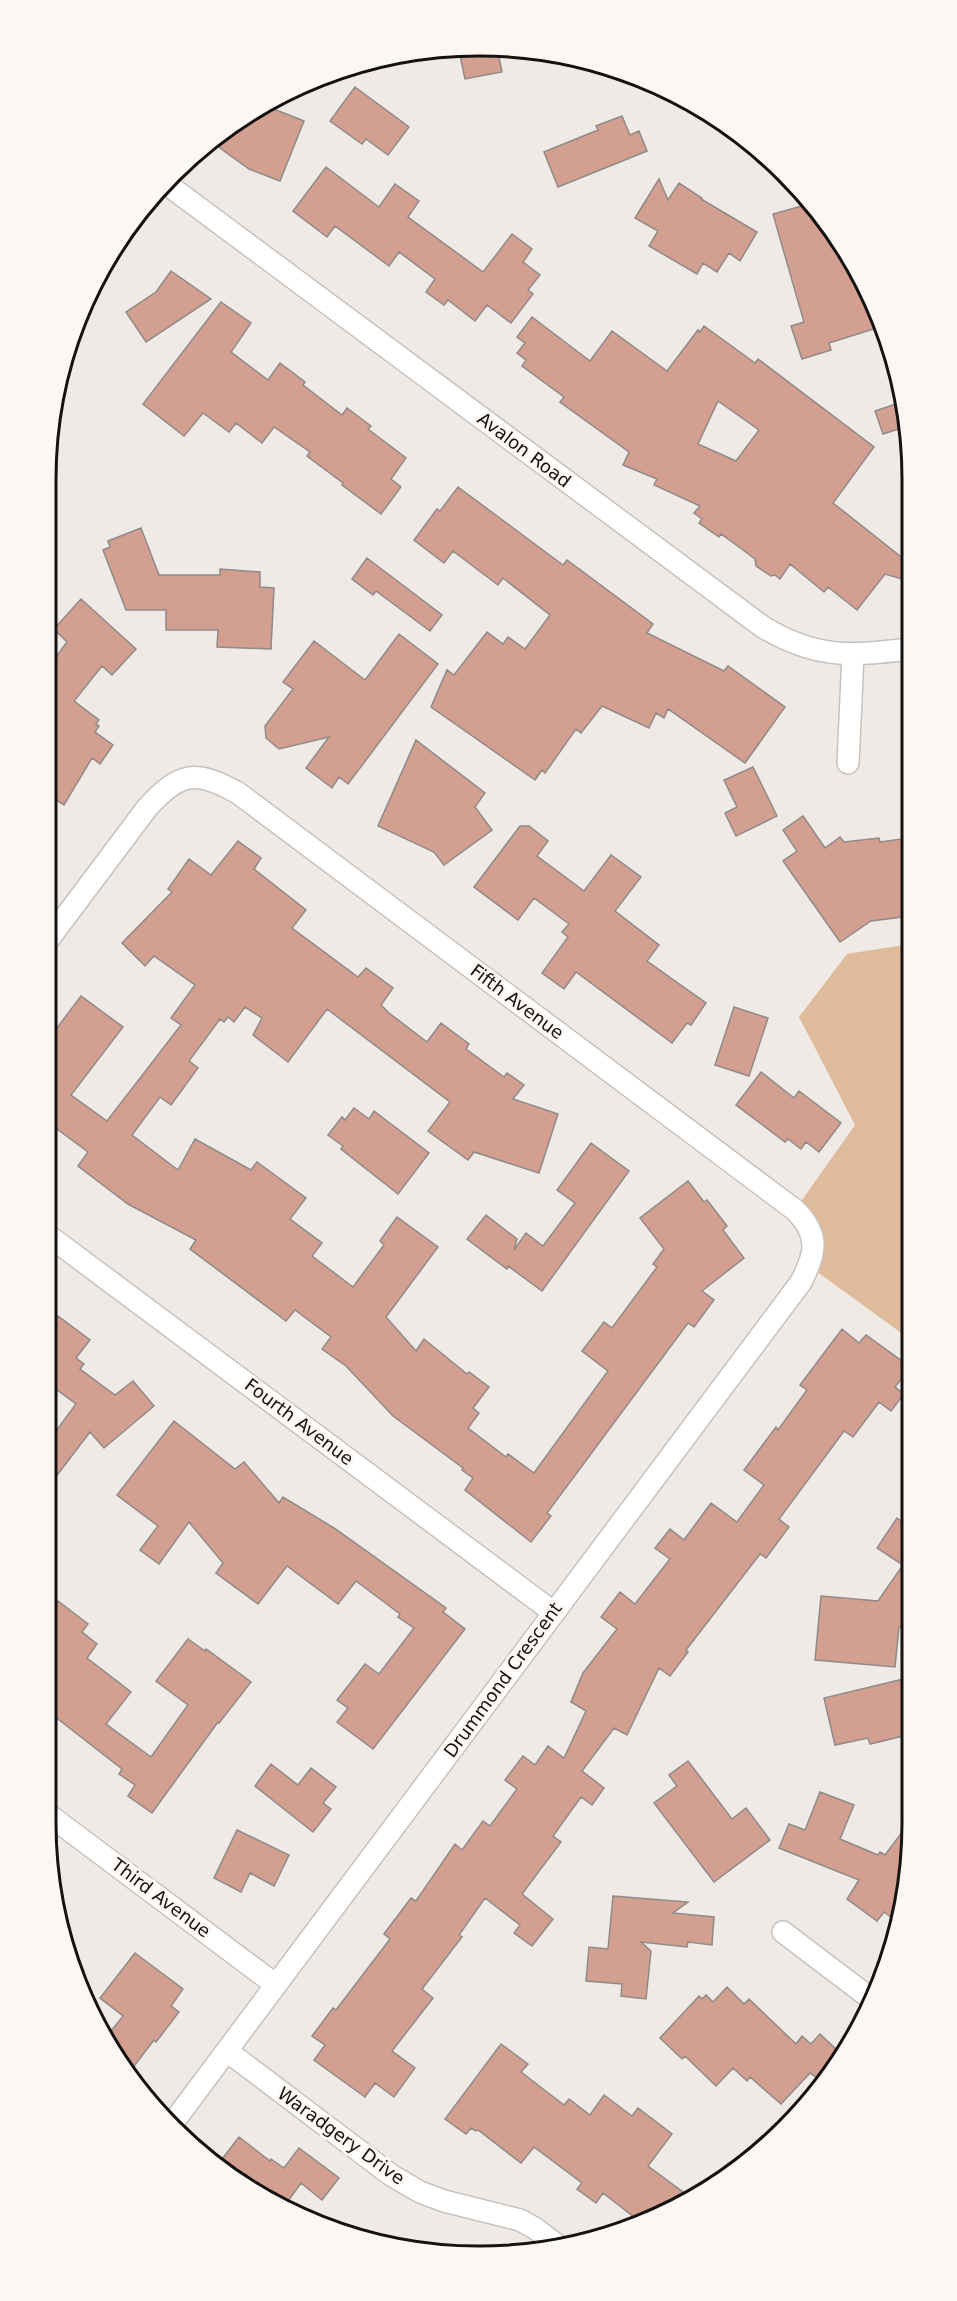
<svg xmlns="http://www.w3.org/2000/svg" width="957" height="2301" font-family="'DejaVu Sans',sans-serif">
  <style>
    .green { fill: #debb9b }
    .building { fill: #d39f90; stroke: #908a88; stroke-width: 1.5; fill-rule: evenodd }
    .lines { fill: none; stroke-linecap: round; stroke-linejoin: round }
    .street-casing { stroke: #c7c2be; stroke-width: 24 }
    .street { stroke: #fff; stroke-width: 21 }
    .labels { text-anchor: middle; stroke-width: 6; stroke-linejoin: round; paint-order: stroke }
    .street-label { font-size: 18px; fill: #151312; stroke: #fcf7f3 }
    .rim { fill: none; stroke: #151312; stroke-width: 3 }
  </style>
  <rect width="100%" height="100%" fill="#efeae5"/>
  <path class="green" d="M 910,944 L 911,1340 L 809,1266 L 795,1210 L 855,1125 L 799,1017 L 847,954 Z"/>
  <path class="building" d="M 458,46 L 497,47 L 502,72 L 465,79 Z
    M 355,87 L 409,127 L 388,155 L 366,139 L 362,144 L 330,121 Z
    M 261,106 L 266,106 L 304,121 L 280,181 L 249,169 L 209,140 Z
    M 622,116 L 630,135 L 639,131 L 647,151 L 558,187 L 544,152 L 598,130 L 596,126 Z
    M 326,167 L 379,207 L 395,184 L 419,201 L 408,217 L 483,272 L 512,234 L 532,249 L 523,262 L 540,275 L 528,290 L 533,294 L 511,323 L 487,305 L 475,321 L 448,300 L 444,305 L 426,292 L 435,279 L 399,252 L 389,266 L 335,226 L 327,237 L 293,211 Z
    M 659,179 L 668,200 L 679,183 L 702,198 L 701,199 L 757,232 L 740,261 L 729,253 L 717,272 L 703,263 L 697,274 L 649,246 L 658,231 L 635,218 Z
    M 812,203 L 867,287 L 880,327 L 829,343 L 831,350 L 802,359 L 791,326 L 804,322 L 773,214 Z
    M 171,271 L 211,299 L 146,342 L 126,312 L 156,292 Z
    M 221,302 L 251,323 L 231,352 L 268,380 L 280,363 L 305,382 L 303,385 L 342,415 L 347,408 L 371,426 L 368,429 L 406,458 L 391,479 L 401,487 L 381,514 L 342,485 L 343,483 L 307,456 L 310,452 L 274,427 L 262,443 L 236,423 L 229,432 L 203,413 L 184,436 L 143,404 Z
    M 532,317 L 590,361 L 612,331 L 667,371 L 698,330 L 700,332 L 704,326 L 755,363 L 758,359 L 874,447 L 833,503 L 909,563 L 909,581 L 885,574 L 857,610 L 828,587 L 824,592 L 790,564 L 780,579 L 775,575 L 771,576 L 756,566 L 755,559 L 739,547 L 721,534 L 719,537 L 699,523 L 702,519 L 694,513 L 700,506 L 654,485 L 657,479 L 623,465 L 629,452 L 560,402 L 564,397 L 522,366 L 526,360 L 517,353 L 525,343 L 517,337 ZM 718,401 L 759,430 L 736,461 L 698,444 Z
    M 902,402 L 908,426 L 883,434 L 875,411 Z
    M 458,487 L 563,565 L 567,560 L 653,624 L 647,633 L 724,671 L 728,666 L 785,707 L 745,763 L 668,709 L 664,718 L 656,713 L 649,728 L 602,706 L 581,733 L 576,729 L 545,773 L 542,770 L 535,780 L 431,707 L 447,670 L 454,675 L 487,632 L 503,644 L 508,637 L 525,649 L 550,615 L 503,578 L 498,585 L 453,551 L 444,563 L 414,540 L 437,509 L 440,511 Z
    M 141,528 L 159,575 L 220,575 L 220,569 L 260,572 L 260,587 L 274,588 L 271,649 L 217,647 L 218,630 L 166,630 L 166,610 L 126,610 L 103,550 L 110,547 L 108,541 Z
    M 367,558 L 442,615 L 430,631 L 376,591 L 373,595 L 352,579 Z
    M 81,599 L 136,649 L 112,675 L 102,666 L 74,701 L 99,720 L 96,724 L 99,726 L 95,732 L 113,745 L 100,764 L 92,758 L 64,805 L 45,793 L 45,672 L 67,642 L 54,629 Z
    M 399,634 L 438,664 L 348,784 L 339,777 L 332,788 L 306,768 L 329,737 L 279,749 L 266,738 L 265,726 L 293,689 L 283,682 L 314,641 L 365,680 Z
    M 416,740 L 485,793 L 475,807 L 492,830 L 444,865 L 434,852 L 378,826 Z
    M 753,767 L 777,816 L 736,836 L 725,813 L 737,807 L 724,780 Z
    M 803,816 L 825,848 L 840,837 L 844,842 L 879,838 L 880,842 L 909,838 L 910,916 L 871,921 L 840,942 L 783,861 L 797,851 L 783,830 Z
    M 520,826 L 529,826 L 548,841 L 537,856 L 584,891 L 611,855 L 641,877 L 615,911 L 659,945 L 647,961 L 706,1003 L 691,1025 L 687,1023 L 672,1043 L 576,972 L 564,989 L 542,973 L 568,937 L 562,932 L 569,924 L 534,898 L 518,920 L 474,887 Z
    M 238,841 L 261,858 L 254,869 L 306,910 L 292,928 L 358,977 L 366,968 L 393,988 L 381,1005 L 389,1013 L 427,1042 L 441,1023 L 469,1044 L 466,1049 L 504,1077 L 507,1073 L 524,1085 L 513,1099 L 558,1114 L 539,1173 L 474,1152 L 468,1160 L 428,1131 L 450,1102 L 327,1009 L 288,1062 L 253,1035 L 262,1018 L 245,1007 L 234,1022 L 228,1017 L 224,1022 L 220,1019 L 189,1061 L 198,1068 L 171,1105 L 160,1097 L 132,1135 L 178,1170 L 195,1139 L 251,1170 L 257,1162 L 306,1198 L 290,1219 L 322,1243 L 312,1256 L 353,1287 L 384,1245 L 380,1241 L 397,1217 L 438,1247 L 386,1317 L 416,1351 L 424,1339 L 467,1374 L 469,1372 L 489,1387 L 473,1408 L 479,1413 L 468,1428 L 506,1457 L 508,1454 L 534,1473 L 608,1371 L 582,1351 L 604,1322 L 612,1328 L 657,1267 L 653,1264 L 664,1249 L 640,1218 L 688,1181 L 704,1202 L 707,1200 L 727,1226 L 723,1230 L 744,1258 L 702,1291 L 714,1300 L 694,1327 L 688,1323 L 547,1513 L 551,1516 L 531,1542 L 465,1490 L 473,1478 L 462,1470 L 463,1468 L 393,1416 L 346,1366 L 322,1349 L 331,1337 L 295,1310 L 286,1321 L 190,1249 L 196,1240 L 128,1204 L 78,1166 L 88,1152 L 45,1120 L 45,1044 L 81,996 L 123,1027 L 71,1095 L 107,1121 L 181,1025 L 171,1018 L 195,985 L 154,956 L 145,966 L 122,943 L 172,892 L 168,889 L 189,859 L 211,875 Z
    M 734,1007 L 768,1018 L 749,1076 L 715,1065 Z
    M 761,1072 L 794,1098 L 799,1091 L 841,1123 L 819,1152 L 806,1142 L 801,1149 L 788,1139 L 785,1142 L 736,1105 Z
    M 354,1108 L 369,1119 L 374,1111 L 429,1153 L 398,1194 L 341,1149 L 343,1146 L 328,1135 L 342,1117 L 345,1120 Z
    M 591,1143 L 629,1171 L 542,1291 L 508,1266 L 507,1269 L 467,1239 L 486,1215 L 517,1239 L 514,1250 L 526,1233 L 543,1246 L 575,1203 L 557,1190 Z
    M 58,1316 L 90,1340 L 76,1358 L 84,1364 L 80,1369 L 115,1395 L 133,1381 L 154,1406 L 104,1448 L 90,1432 L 45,1491 L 45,1446 L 76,1404 L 45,1381 L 45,1335 Z
    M 842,1329 L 859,1343 L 866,1335 L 906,1364 L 906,1373 L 895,1387 L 904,1394 L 891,1411 L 879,1402 L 853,1437 L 844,1431 L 779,1519 L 789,1527 L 766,1558 L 760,1554 L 686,1650 L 688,1652 L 670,1676 L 659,1668 L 627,1735 L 614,1728 L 582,1771 L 604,1788 L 592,1805 L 581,1797 L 553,1836 L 561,1842 L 522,1894 L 553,1919 L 532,1946 L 514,1933 L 520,1925 L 485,1898 L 459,1935 L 462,1937 L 422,1989 L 433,1998 L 392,2051 L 415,2068 L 394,2097 L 375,2083 L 365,2097 L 314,2060 L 325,2045 L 312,2036 L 333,2008 L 336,2010 L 390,1939 L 384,1934 L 411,1898 L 416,1901 L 455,1844 L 462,1850 L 483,1821 L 490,1826 L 517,1789 L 505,1780 L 523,1756 L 535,1765 L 548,1746 L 564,1758 L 586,1711 L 571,1702 L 583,1673 L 617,1629 L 601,1617 L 620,1592 L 635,1604 L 670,1559 L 655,1548 L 670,1529 L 684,1540 L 711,1503 L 737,1522 L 764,1485 L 744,1470 L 776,1427 L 778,1430 L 807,1390 L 800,1385 Z
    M 174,1421 L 235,1469 L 244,1462 L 279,1503 L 283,1497 L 334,1528 L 446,1608 L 443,1612 L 465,1629 L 373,1749 L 337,1722 L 348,1708 L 337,1700 L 365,1664 L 379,1674 L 414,1628 L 398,1617 L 400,1614 L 356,1581 L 338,1604 L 287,1566 L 258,1604 L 216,1573 L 223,1563 L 189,1522 L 159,1564 L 140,1550 L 158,1526 L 117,1495 Z
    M 897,1518 L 911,1528 L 911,1629 L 899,1627 L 895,1667 L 815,1660 L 821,1596 L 878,1601 L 903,1565 L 877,1548 Z
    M 58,1601 L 88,1624 L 82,1632 L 97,1644 L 87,1658 L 131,1692 L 106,1724 L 151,1757 L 188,1705 L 156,1681 L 188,1639 L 205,1651 L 206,1649 L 251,1682 L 219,1723 L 218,1722 L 152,1813 L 128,1796 L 135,1785 L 119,1774 L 122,1769 L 45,1709 L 45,1618 Z
    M 912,1677 L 912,1734 L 870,1744 L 868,1738 L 835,1745 L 824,1698 Z
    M 688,1761 L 732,1819 L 746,1808 L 770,1840 L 714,1882 L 654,1803 L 677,1786 L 669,1775 Z
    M 271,1764 L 298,1785 L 311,1768 L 336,1787 L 323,1803 L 331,1809 L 313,1832 L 255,1786 Z
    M 820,1792 L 854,1805 L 840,1839 L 878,1855 L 880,1852 L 885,1855 L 912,1819 L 896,1921 L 884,1912 L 877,1921 L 847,1899 L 859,1880 L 779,1848 L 789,1824 L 805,1830 Z
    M 237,1830 L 289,1855 L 274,1886 L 250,1873 L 241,1892 L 214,1878 Z
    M 613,1896 L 688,1902 L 673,1913 L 714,1917 L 712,1945 L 688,1942 L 687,1947 L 641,1942 L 651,1951 L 646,1999 L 621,1996 L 622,1984 L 586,1981 L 589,1947 L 608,1949 Z
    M 135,1953 L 183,1989 L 171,2006 L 179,2012 L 156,2042 L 154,2040 L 128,2074 L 104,2040 L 123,2016 L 100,1998 Z
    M 727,1987 L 744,2004 L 749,1999 L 796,2044 L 802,2036 L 811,2044 L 820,2034 L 840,2053 L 824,2083 L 810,2073 L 781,2104 L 750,2077 L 747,2081 L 733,2068 L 716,2086 L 685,2056 L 682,2059 L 660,2038 L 699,1996 L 702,1999 L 706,1995 L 713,2002 Z
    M 501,2044 L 528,2064 L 521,2072 L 564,2105 L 569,2099 L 590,2115 L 604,2095 L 632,2116 L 638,2108 L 672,2134 L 648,2166 L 691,2198 L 643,2224 L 603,2193 L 596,2203 L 577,2189 L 582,2183 L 534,2147 L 521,2163 L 478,2130 L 476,2131 L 471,2128 L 466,2134 L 445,2119 Z
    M 239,2137 L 270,2161 L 271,2159 L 284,2168 L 299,2148 L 339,2178 L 322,2200 L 301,2183 L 283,2208 L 262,2198 L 219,2163 Z"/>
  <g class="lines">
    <defs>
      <path id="street" d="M 164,182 L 763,627 C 816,659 850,656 909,649
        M 848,763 L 853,655
        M 45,944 L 147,808 C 180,772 195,769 238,793 L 795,1210 C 820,1235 816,1253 801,1282 L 172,2124
        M 45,1233 L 553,1612
        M 45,1812 L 276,1985
        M 783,1932 L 870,1998
        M 227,2051 L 391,2175 L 420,2192 L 444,2201 L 520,2220 L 536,2229 L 561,2248"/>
    </defs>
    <use href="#street" class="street-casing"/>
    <use href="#street" class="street"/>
  </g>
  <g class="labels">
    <g class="street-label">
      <text transform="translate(524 450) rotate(37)" y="6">Avalon Road</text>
      <text transform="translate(517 1002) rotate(37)" y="6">Fifth Avenue</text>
      <text transform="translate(299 1422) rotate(37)" y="6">Fourth Avenue</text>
      <text transform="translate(503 1680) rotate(-54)" y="6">Drummond Crescent</text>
      <text transform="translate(161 1898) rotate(37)" y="6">Third Avenue</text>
      <text transform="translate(341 2136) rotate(36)" y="6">Waradgery Drive</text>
    </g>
  </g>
  <path d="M0 0H957V2301H0ZM479 56H479A423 423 0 0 1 902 479V1823A423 423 0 0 1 479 2246H479A423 423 0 0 1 56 1823V479A423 423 0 0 1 479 56Z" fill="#fcf7f3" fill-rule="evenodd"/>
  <path class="rim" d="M479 56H479A423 423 0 0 1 902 479V1823A423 423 0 0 1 479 2246H479A423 423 0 0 1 56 1823V479A423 423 0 0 1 479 56Z"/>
</svg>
